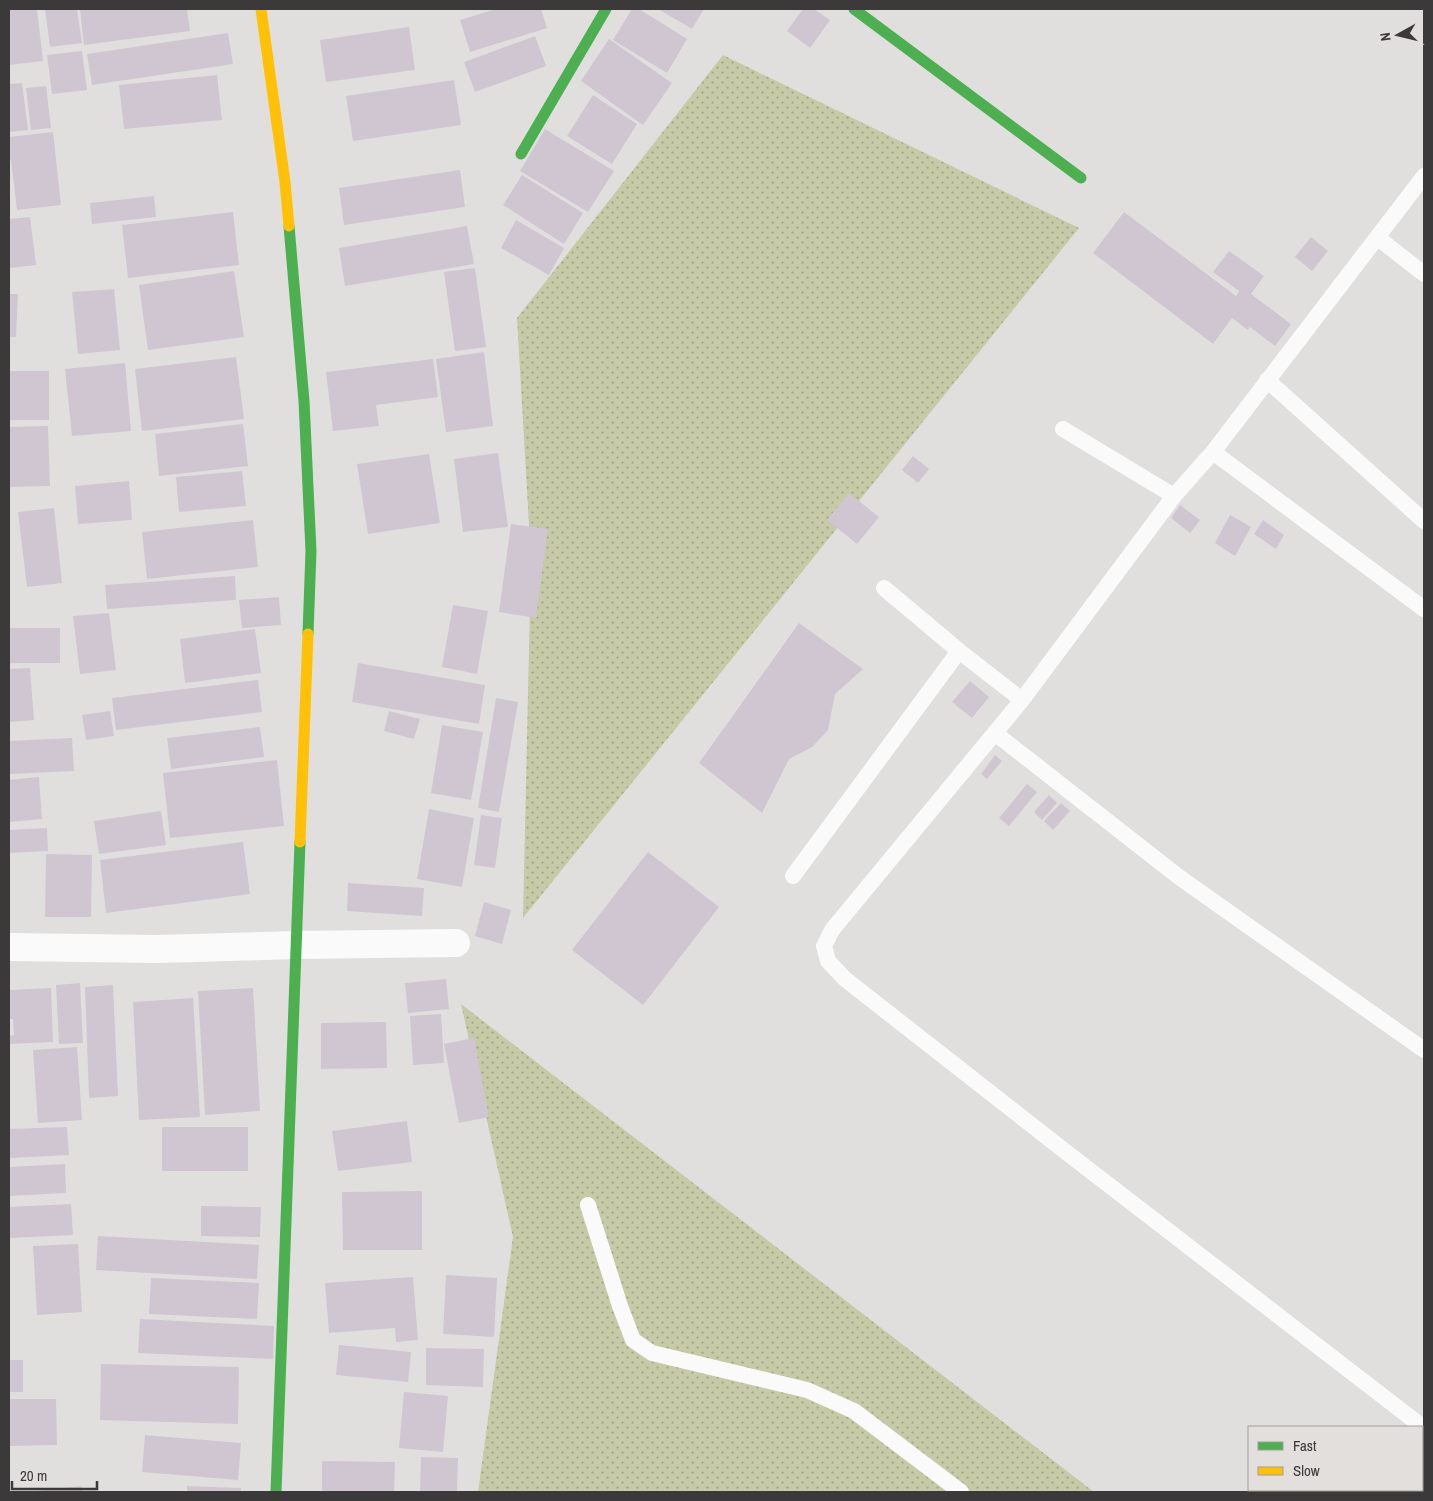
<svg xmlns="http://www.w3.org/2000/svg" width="1433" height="1501" font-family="'Archivo Narrow',sans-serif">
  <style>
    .grass { fill: url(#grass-dots) }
    .building { fill: #cfc6d2 }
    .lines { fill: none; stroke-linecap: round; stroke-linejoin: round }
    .lane { stroke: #fafafa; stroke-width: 16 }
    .street { stroke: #fafafa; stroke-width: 28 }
    .fast { stroke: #4caf50; stroke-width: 11 }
    .slow { stroke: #ffc107; stroke-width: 11 }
  </style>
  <defs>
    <pattern id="grass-dots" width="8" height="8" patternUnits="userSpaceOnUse" patternTransform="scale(1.25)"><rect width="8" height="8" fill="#c6caa6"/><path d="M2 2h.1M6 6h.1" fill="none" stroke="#a2a588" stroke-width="1.8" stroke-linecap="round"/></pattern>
  </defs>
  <rect width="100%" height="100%" fill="#e1dfde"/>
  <path class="grass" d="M 723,55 L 1079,228 L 523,918 L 531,559 L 517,318 Z
    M 461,1004 L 1094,1492 L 478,1492 L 513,1237 Z"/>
  <path class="building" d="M 9,9 L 37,9 L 43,61 L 9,65 Z
    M 45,9 L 77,9 L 82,43 L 50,47 Z
    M 80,9 L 187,9 L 190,31 L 84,45 Z
    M 496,9 L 541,9 L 547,28 L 470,52 L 460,20 Z
    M 632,9 L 639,9 L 687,39 L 667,73 L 613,40 Z
    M 658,9 L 704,9 L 692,29 Z
    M 803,9 L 814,9 L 830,20 L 810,48 L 787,31 Z
    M 409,27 L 415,70 L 326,82 L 320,40 Z
    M 228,33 L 233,64 L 92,85 L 87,54 Z
    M 535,36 L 546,66 L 475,92 L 464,62 Z
    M 609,39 L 672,83 L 643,125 L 581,81 Z
    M 82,51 L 87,90 L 52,94 L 47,55 Z
    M 217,75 L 222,120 L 124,129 L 119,85 Z
    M 454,80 L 461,125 L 353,141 L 346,96 Z
    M 22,83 L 28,130 L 9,132 L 9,84 Z
    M 46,86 L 51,128 L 31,130 L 26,88 Z
    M 593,95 L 637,124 L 612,164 L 567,136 Z
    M 545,129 L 614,171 L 588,212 L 520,171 Z
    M 53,132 L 61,205 L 17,210 L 11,160 L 9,160 L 9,137 Z
    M 460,170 L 465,207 L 344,225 L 339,188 Z
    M 522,175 L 583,213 L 564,244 L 503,205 Z
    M 154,196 L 156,217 L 92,224 L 90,203 Z
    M 233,212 L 239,265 L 128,278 L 122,225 Z
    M 1124,212 L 1236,296 L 1239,291 L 1213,272 L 1229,251 L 1264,276 L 1251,294 L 1291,324 L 1275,346 L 1250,327 L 1248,330 L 1232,318 L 1213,344 L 1093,253 Z
    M 30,217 L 36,265 L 9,268 L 9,219 Z
    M 516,220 L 564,248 L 549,275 L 501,248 Z
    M 467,226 L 474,264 L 345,286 L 339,248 Z
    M 1311,237 L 1328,251 L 1312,271 L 1295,257 Z
    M 475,268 L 486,347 L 455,351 L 444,272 Z
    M 234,271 L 244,337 L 148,350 L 139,285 Z
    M 114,289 L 120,350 L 78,354 L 72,292 Z
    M 9,294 L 18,294 L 16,337 L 9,337 Z
    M 484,352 L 493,426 L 446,432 L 436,359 Z
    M 236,357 L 244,419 L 142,431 L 135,369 Z
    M 433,359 L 438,397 L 376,405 L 379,426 L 333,431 L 326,372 Z
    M 125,363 L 131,431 L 72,436 L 65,369 Z
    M 9,371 L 49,371 L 49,420 L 9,420 Z
    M 243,424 L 248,466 L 159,476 L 155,434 Z
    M 48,426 L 50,486 L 9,487 L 9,427 Z
    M 498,453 L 508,527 L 463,532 L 454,459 Z
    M 429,454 L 440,523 L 368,534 L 357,464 Z
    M 913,456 L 929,469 L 918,483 L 902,470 Z
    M 242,471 L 246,506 L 179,512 L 176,477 Z
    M 129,481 L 132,520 L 78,524 L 75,486 Z
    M 849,493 L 879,517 L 857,544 L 827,520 Z
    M 1180,505 L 1200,520 L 1190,533 L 1171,518 Z
    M 54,508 L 62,583 L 27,587 L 18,512 Z
    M 1230,515 L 1251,527 L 1235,556 L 1215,543 Z
    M 253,520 L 258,567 L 147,579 L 142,532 Z
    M 1263,520 L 1284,535 L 1276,549 L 1254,534 Z
    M 511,524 L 548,529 L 536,618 L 499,612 Z
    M 235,576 L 236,600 L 107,609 L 105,585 Z
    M 279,597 L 281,625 L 242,628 L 239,600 Z
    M 453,605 L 488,611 L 477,674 L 442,667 Z
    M 109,613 L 116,670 L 80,674 L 73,616 Z
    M 799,623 L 863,669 L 835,694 L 828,730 L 812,747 L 789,759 L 762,813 L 699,763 Z
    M 9,628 L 60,628 L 60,663 L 9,663 Z
    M 255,629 L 261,673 L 185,683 L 180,639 Z
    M 358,663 L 485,685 L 479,724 L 352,702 Z
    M 30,668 L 34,720 L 9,722 L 9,669 Z
    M 258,680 L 262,712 L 116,730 L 112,698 Z
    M 970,681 L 989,697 L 972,718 L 952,702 Z
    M 496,698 L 518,702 L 499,812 L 478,808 Z
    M 110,711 L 114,736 L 86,740 L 82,715 Z
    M 389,711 L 420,719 L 414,739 L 384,731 Z
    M 442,725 L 483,732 L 471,800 L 431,793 Z
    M 260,727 L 264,757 L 171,769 L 167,738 Z
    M 72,738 L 74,771 L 9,774 L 9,741 Z
    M 995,755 L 1002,761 L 987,779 L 981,774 Z
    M 277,760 L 284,826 L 170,838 L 163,773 Z
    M 39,777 L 42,819 L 9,822 L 9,780 Z
    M 1027,784 L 1037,792 L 1009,826 L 999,818 Z
    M 1049,795 L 1057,803 L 1042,820 L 1034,812 Z
    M 1061,803 L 1070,811 L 1053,830 L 1044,821 Z
    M 429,809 L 474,818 L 462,887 L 417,879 Z
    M 161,811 L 166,845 L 99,854 L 94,821 Z
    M 481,815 L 502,818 L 495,868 L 474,865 Z
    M 47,828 L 48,851 L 9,853 L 9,830 Z
    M 243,842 L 250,894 L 106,913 L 100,860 Z
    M 648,852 L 719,907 L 643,1005 L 572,950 Z
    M 46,854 L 92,855 L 91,917 L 45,917 Z
    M 348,883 L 424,888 L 422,916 L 347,911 Z
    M 484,902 L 511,910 L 502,944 L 475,936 Z
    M 446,979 L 449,1009 L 408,1013 L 405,983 Z
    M 80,983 L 83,1043 L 59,1044 L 56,985 Z
    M 113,985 L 118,1096 L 89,1098 L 85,987 Z
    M 51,988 L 53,1042 L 9,1044 L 9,1036 L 14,1035 L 13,1019 L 9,1019 L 9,990 Z
    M 253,988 L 260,1111 L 205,1115 L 198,991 Z
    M 193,998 L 200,1117 L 139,1120 L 133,1002 Z
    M 441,1014 L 444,1063 L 413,1065 L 410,1016 Z
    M 386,1022 L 387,1068 L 321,1069 L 321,1023 Z
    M 474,1038 L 489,1117 L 459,1123 L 444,1044 Z
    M 77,1047 L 82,1120 L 38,1123 L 33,1050 Z
    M 407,1121 L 412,1162 L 338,1171 L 332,1131 Z
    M 67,1127 L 69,1155 L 9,1158 L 9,1129 Z
    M 162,1127 L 248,1127 L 248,1171 L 162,1171 Z
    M 65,1164 L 66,1193 L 9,1196 L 9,1167 Z
    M 422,1191 L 422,1250 L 343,1250 L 342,1192 Z
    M 71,1204 L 73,1235 L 9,1238 L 9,1207 Z
    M 201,1206 L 261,1207 L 260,1237 L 201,1236 Z
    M 98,1236 L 259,1245 L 257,1279 L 96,1270 Z
    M 78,1244 L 82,1312 L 37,1315 L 33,1246 Z
    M 446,1275 L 497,1278 L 494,1337 L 443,1334 Z
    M 413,1277 L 418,1340 L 396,1342 L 395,1328 L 329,1333 L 325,1283 Z
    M 151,1278 L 259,1283 L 257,1319 L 149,1314 Z
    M 140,1319 L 274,1326 L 273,1359 L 138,1353 Z
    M 339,1345 L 411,1352 L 408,1382 L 336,1375 Z
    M 426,1348 L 484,1349 L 483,1387 L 426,1385 Z
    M 9,1360 L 23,1360 L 23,1392 L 9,1392 Z
    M 101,1364 L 239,1367 L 238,1424 L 100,1420 Z
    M 404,1392 L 448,1396 L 443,1452 L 399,1448 Z
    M 9,1399 L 56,1399 L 57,1445 L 9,1446 Z
    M 145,1435 L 241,1443 L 238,1480 L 142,1472 Z
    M 421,1457 L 458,1458 L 457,1492 L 420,1492 Z
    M 322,1461 L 395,1462 L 394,1492 L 322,1492 Z
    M 81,1486 L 82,1492 L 36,1492 L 36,1491 Z
    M 187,1486 L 241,1488 L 241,1492 L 187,1492 Z"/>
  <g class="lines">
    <path class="lane" d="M 1424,176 L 1213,452 L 1174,496 L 1022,700 L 832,930 L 824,946 L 828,961 L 845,979 L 1066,1152 L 1424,1428
      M 1378,238 L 1424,274
      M 1267,380 L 1424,521
      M 1063,429 L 1174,496
      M 1213,452 L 1424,609
      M 884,588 L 959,651 L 1022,700
      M 996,734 L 1179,877 L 1424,1050
      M 793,876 L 959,651
      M 588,1205 L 620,1306 L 633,1340 L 652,1353 L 807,1390 L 854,1411 L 961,1492"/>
    <path class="street" d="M 9,947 L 158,949 L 296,945 L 456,943"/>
    <path class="fast" d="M 854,9 L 1081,178
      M 521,154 L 606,9
      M 289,226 L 304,401 L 311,551 L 308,634
      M 276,1492 L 300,842"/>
    <path class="slow" d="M 261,9 L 285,182 L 289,226
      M 300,842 L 308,634"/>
  </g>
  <rect width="1433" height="1501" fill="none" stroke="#3b3939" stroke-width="20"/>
  <rect x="1248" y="1426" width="175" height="65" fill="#e2dfdd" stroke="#9f9d9b"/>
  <rect x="1258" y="1442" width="25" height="8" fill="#4caf50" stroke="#9f9d9b"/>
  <text x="1293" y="1451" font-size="15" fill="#3b3939">Fast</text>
  <rect x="1258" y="1467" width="25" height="8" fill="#ffc107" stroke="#9f9d9b"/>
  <text x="1293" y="1476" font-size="15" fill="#3b3939">Slow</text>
  <g transform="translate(1398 35) rotate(262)" stroke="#e2dfdd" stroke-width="4" paint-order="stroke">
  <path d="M0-4L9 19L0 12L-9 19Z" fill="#3b3939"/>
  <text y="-8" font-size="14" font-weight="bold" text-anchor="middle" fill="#3b3939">N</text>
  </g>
  <path d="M12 1481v8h85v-8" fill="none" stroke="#3b3939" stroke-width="2.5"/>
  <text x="20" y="1481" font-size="15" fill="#3b3939" stroke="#e2dfdd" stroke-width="4" paint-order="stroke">20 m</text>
</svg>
